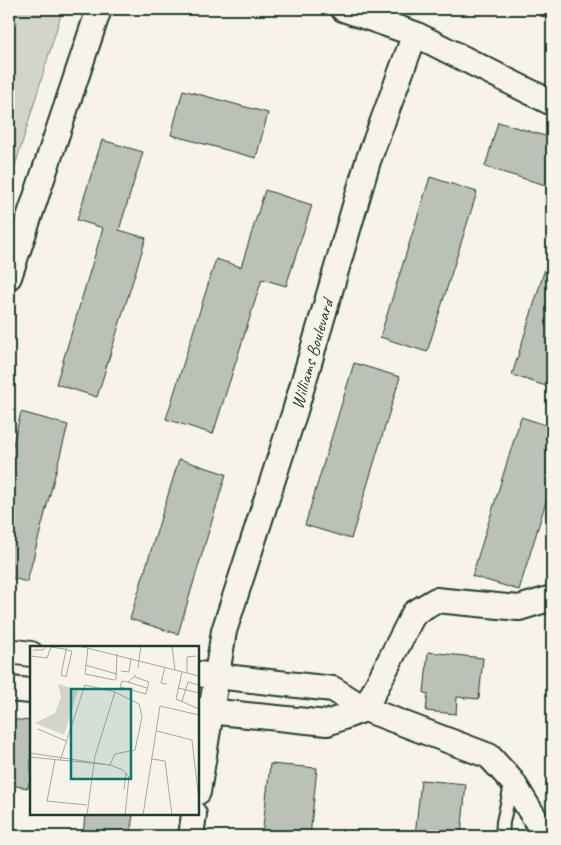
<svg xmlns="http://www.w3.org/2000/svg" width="561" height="845" font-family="Caveat,sans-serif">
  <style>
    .green { fill: #d3d5ca; stroke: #79897f }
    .building { fill: #bbc1b6; stroke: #1f3d34 }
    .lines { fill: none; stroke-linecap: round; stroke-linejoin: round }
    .lane-casing { stroke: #1f3d34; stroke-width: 16 }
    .street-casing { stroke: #1f3d34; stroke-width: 28 }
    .lane { stroke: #f7f3e8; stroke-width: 12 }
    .street { stroke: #f7f3e8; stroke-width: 24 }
    .labels { text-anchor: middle; stroke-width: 5; stroke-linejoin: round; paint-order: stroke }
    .street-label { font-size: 18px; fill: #1f3d34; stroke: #f7f3e8 }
    .inset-road { fill: none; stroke: #a1aaa0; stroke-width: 1 }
    .view { fill: #0f766e; fill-opacity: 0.15; stroke: #0f766e; stroke-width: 2.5 }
    .inset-edge { fill: none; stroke: #1f3d34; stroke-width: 2.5 }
  </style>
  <rect width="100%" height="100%" fill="#f7f3e8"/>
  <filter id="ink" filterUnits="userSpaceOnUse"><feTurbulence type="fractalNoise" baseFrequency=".02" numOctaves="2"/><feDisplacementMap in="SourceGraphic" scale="10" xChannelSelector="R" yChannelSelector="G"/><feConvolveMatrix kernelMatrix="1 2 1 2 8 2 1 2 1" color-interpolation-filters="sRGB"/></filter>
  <g filter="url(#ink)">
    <path class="green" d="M 9,9 L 55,9 L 62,11 L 9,186 Z"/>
    <path class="building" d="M 183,90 L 268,113 L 256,158 L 171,135 Z
      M 498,122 L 552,138 L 552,187 L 485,167 Z
      M 102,140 L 143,152 L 119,230 L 146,238 L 97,397 L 56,384 L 103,228 L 77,220 Z
      M 430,177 L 477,192 L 427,352 L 380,337 Z
      M 265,190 L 312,205 L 286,286 L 262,279 L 213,434 L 166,419 L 216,259 L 241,267 Z
      M 548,259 L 552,260 L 552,388 L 512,375 Z
      M 354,363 L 400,377 L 351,539 L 305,525 Z
      M 21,412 L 68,425 L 27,582 L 9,577 L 9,461 Z
      M 521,417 L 552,427 L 552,482 L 519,590 L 472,576 Z
      M 179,459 L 226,474 L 178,634 L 130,619 Z
      M 428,652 L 483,658 L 479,699 L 457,697 L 456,714 L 426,711 L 428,694 L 424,693 Z
      M 9,719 L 31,721 L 31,782 L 29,782 L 28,788 L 9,785 Z
      M 270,764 L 317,768 L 310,836 L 262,836 Z
      M 421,780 L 466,784 L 461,836 L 415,836 Z
      M 85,814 L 133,814 L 130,836 L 83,836 Z"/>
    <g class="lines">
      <defs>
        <path id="lane" d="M 543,9 L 552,11
          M 502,836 L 503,822 L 512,781"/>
        <path id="street" d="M 343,9 L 415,34 L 552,103
          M 9,277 L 99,9
          M 9,651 L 31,654
          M 198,674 L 333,689 L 365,709 L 327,723 L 198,710
          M 9,689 L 31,691
          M 198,792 L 224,631 L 295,411 L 368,161 L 415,34
          M 191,836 L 194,814
          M 542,836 L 539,825 L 512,781 L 489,756 L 365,709 L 414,613 L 436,600 L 519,608 L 552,598"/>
      </defs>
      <use href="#lane" class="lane-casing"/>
      <use href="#street" class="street-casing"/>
      <use href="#lane" class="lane"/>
      <use href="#street" class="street"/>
    </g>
  </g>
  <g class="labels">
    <g class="street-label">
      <text transform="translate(312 354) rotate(-74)" y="6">Williams Boulevard</text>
    </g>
  </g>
  <g transform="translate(30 646)">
    <rect width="169" height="169" fill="#f7f3e8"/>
    <path d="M 28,38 L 48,44 L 34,89 L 5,77 L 25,67 L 31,51 Z" fill="#d3d5ca"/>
    <path class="inset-road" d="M 49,0 L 169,30M 142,0 L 145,24M 21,1 L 34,3 L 36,4 L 42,5 L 36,31 L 31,29 L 36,4 L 37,0M 58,2 L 55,28 L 84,34 L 86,33 L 87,8M 3,4 L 13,4 L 17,0M 1,10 L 17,12 L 21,1M 55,19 L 87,28M 135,21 L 131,37 L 137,38M 108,22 L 111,0M 91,25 L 99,26 L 101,12M 152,26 L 146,53 L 169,63M 157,27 L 157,11 L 166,10M 105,31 L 119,36 L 116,48 L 90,41 L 92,35 L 98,36 L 106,29M 98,36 L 117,42M 148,42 L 169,47M 152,55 L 158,36 L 169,39M 8,83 L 36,95M 127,85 L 162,94 L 169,155M 0,107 L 80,119 L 0,111M 122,113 L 135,115 L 142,169M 25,114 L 17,155 L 57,159M 30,115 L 55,39 L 85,46 L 109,58 L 112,71 L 105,104 L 85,108 L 80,119 L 93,124 L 99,131 L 95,169M 94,143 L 96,127M 57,169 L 65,110 L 85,46M 113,169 L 130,60 L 169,69"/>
    <path class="view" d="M 41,43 L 101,43 L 101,133 L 41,133 Z"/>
    <rect width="169" height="169" class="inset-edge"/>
  </g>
  <rect width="561" height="845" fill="none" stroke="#f7f3e8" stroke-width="30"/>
  <rect x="15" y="15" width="531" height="815" fill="none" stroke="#1f3d34" stroke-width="2" filter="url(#ink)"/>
</svg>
